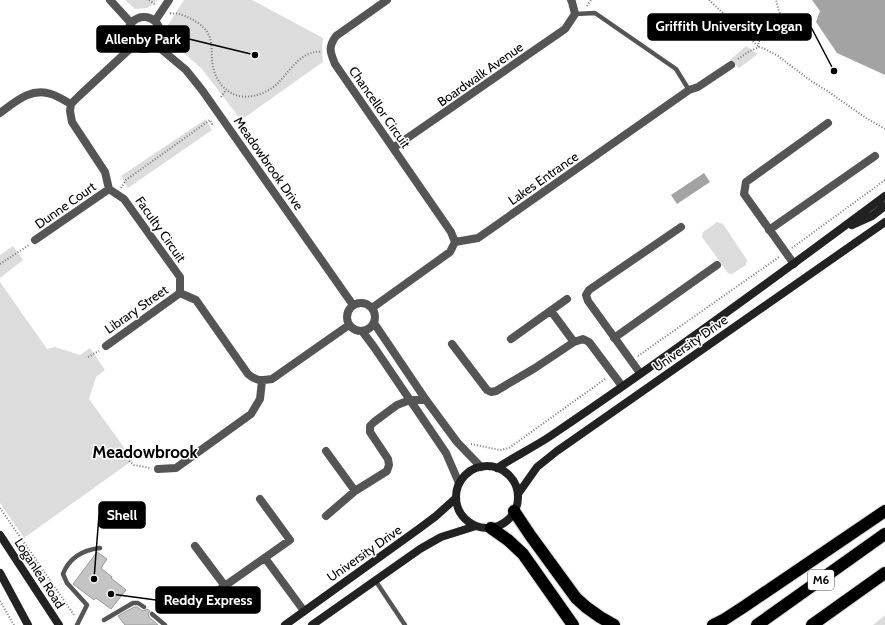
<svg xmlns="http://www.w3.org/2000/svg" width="885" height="625" font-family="Cabin,sans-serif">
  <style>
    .green { fill: #dcdcdc }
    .water { fill: #a3a3a3 }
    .building { fill: #c4c4c4; stroke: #999 }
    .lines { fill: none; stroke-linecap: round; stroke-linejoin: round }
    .highway-casing { stroke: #dbdbdb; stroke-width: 14 }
    .path { stroke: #777; stroke-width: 2; stroke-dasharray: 1 2; stroke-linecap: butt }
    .lane { stroke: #555; stroke-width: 4.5 }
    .street { stroke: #555; stroke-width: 8 }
    .secondary { stroke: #222; stroke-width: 8 }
    .highway { stroke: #000; stroke-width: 12 }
    .labels { text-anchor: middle; stroke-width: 3; stroke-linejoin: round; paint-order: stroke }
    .shield { fill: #fff; stroke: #4c4c4c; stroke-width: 1 }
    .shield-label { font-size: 12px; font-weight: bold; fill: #000 }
    .street-label { font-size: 13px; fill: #000; stroke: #fff }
    .district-label { font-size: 17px; font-weight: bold; fill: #000; stroke: #fff }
    .leader { fill: none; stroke: #000; stroke-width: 1.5 }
    .callout-dot { fill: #000; stroke: #fff; stroke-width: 1.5 }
    .callout { fill: #000; stroke: #000; stroke-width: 1.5 }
    .callout-label { font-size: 14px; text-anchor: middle; font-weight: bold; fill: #fff }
  </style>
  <rect width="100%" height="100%" fill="#fff"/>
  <path class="green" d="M 125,0 L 158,0 L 147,8 L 135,9 Z
    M 184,0 L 252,0 L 323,38 L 322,48 L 323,62 L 241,120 L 202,69 L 173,43 L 168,33 L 168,25 Z
    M 746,46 L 758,54 L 739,68 L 730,60 Z
    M 206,119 L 212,130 L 128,188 L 121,176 Z
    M 717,222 L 723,224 L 747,260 L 746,265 L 732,274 L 728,273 L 702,237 L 703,232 Z
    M 13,246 L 23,260 L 0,278 L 0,255 Z
    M 0,282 L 47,349 L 55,347 L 80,355 L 90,348 L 105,370 L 96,377 L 89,399 L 133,460 L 24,538 L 0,503 Z
    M 885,615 L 885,625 L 873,625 Z"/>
  <path class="water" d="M 812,0 L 885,0 L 885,75 L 837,53 L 816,22 L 820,11 Z
    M 704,173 L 710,182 L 677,204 L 671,195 Z"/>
  <path class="building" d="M 97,552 L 107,559 L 101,568 L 112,577 L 111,578 L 126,590 L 111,609 L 96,598 L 94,600 L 73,584 Z
    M 134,607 L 137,607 L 143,611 L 147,609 L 150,611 L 148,614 L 149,617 L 158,625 L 125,625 L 118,616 Z"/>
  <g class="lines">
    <defs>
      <path id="highway" d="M 514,511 L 530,535 L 576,598 L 586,607 L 600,617 L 614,625
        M 491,528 L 508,540 L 523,554 L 573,625
        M 713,625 L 725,619 L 745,606 L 885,511
        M 757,625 L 885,534
        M 812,625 L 885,573"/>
    </defs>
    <use href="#highway" class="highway-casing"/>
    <path class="path" d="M 149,0 L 156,5
      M 709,0 L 759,47
      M 587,6 L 591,0
      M 170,13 C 174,14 176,13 179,14 C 187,16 198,22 203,27 C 215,38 210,53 213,67 C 217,86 233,100 252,96 C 260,95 271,90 277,84 C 289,72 302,49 322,52
      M 759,47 L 758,42 L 767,35 L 786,35 L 791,29 C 790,21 785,19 780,13 C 778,9 777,4 776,0
      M 738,59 L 750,51 L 759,47 L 763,48 L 778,56 L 811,81 L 826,90 L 866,118 L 885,129
      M 221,97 L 226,90
      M 121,188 L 126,180 L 210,120 L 212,124 L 214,122
      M 792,248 L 885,180
      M 0,264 L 29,245
      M 638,356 L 779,257
      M 88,357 L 99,351
      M 471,444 L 500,450 L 509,448 L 605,379
      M 129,461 L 134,465 L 150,468
      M 0,508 L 74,615
      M 0,601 L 14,625"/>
    <path class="lane" d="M 575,14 L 595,13 L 676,69 L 689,90
      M 375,580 L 405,625
      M 152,614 L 165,625
      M 104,620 L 133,603 L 138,603 L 144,607
      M 77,625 L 87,605 L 67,583 L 63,574 C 69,558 83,550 100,548"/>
    <path class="street" d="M 110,0 L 131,23
      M 387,0 L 336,36 C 328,47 330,52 335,64 L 451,232 L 455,242
      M128 33a16 16 0 1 1 32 0a16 16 0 1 1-32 0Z
      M 155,21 L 169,0
      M 155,44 L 186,70 L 202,90 L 353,305
      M 134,45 L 79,96 L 71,104 L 70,111 L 72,122 L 105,172 L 109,189 L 124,199 L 180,277 L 180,293 L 196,300 L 248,374 C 256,381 261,381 272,379 L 349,325
      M 0,113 C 15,102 31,87 51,94 C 58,96 65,101 71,104
      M 393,148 L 565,29 L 575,14 L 572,2 L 571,0
      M 769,230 L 875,156
      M 35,240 L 109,189
      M 794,264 L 744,194 L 746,182 L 828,123
      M347 317a14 14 0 1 1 28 0a14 14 0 1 1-28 0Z
      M 372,308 L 450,252 L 455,242 L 478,238 L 689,90 L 698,87 L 731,65
      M 551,311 L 574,342
      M 374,323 L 426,400 L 457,442 L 481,467
      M 362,331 L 374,347 L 446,453 L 459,483
      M 614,338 L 717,265
      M 511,339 L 567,299
      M 452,344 L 487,390 L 491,392 L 496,391 L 535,368 L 574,342 L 583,339 L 589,342 L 622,386
      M 106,346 L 180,293
      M 640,373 L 588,301 L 586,295 L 589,290 L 681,227
      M 326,451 L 355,491
      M 158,469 L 176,468 L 251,414 L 260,399 L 262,381
      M 326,516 L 355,491 L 387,471 L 389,465 L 388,459 L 370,432 L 370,426 L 374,422 L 397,405 L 410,400 L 426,400
      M 195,546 L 225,586
      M 265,558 L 304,611
      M 202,602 L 290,540 L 260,499"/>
    <path class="secondary" d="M 852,225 L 872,216 L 885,206
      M456 497a31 31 0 1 1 62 0a31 31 0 1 1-62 0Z
      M 497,468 C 514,457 532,448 549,437 C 663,360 775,278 885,196
      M 518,494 L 537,467 L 557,451 L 885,222
      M 0,535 L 59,625
      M 0,573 L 28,625
      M 285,625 L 420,528 L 436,516 L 456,498
      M 312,625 L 420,549 L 441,537 L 476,526"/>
    <use href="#highway" class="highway"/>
  </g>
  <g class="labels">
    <rect class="shield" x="808" y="570" width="26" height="20" rx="3"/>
    <g class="shield-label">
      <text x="821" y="584">M6</text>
    </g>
    <g class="street-label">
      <text transform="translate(480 74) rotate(-35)" y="5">Boardwalk Avenue</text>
      <text transform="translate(380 107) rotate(55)" y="5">Chancellor Circuit</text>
      <text transform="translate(269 163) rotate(55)" y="5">Meadowbrook Drive</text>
      <text transform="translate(543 178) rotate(-35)" y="5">Lakes Entrance</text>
      <text transform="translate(65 205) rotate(-35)" y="5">Dunne Court</text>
      <text transform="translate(161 229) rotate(55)" y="5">Faculty Circuit</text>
      <text transform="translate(136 309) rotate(-35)" y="5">Library Street</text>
      <text transform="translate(690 343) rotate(-35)" y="5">University Drive</text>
      <text transform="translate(364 553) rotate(-35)" y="5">University Drive</text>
      <text transform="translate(40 573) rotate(57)" y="5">Loganlea Road</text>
    </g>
    <g class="district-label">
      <text x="145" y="458">Meadowbrook</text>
    </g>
  </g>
  <path class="leader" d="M834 71L811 27M255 55L189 39M94 579L99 515M111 594L156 600"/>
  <g class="callout-dot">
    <circle cx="834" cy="71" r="4"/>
    <circle cx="255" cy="55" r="4"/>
    <circle cx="94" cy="579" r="4"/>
    <circle cx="111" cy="594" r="4"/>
  </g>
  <g class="callout">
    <rect x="648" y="14" width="163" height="26" rx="4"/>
    <rect x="97" y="26" width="92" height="26" rx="4"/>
    <rect x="99" y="502" width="46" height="26" rx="4"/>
    <rect x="156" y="587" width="104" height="26" rx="4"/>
  </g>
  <g class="callout-label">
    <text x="729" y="31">Griffith University Logan</text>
    <text x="143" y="44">Allenby Park</text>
    <text x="122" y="520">Shell</text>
    <text x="208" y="605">Reddy Express</text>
  </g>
</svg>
